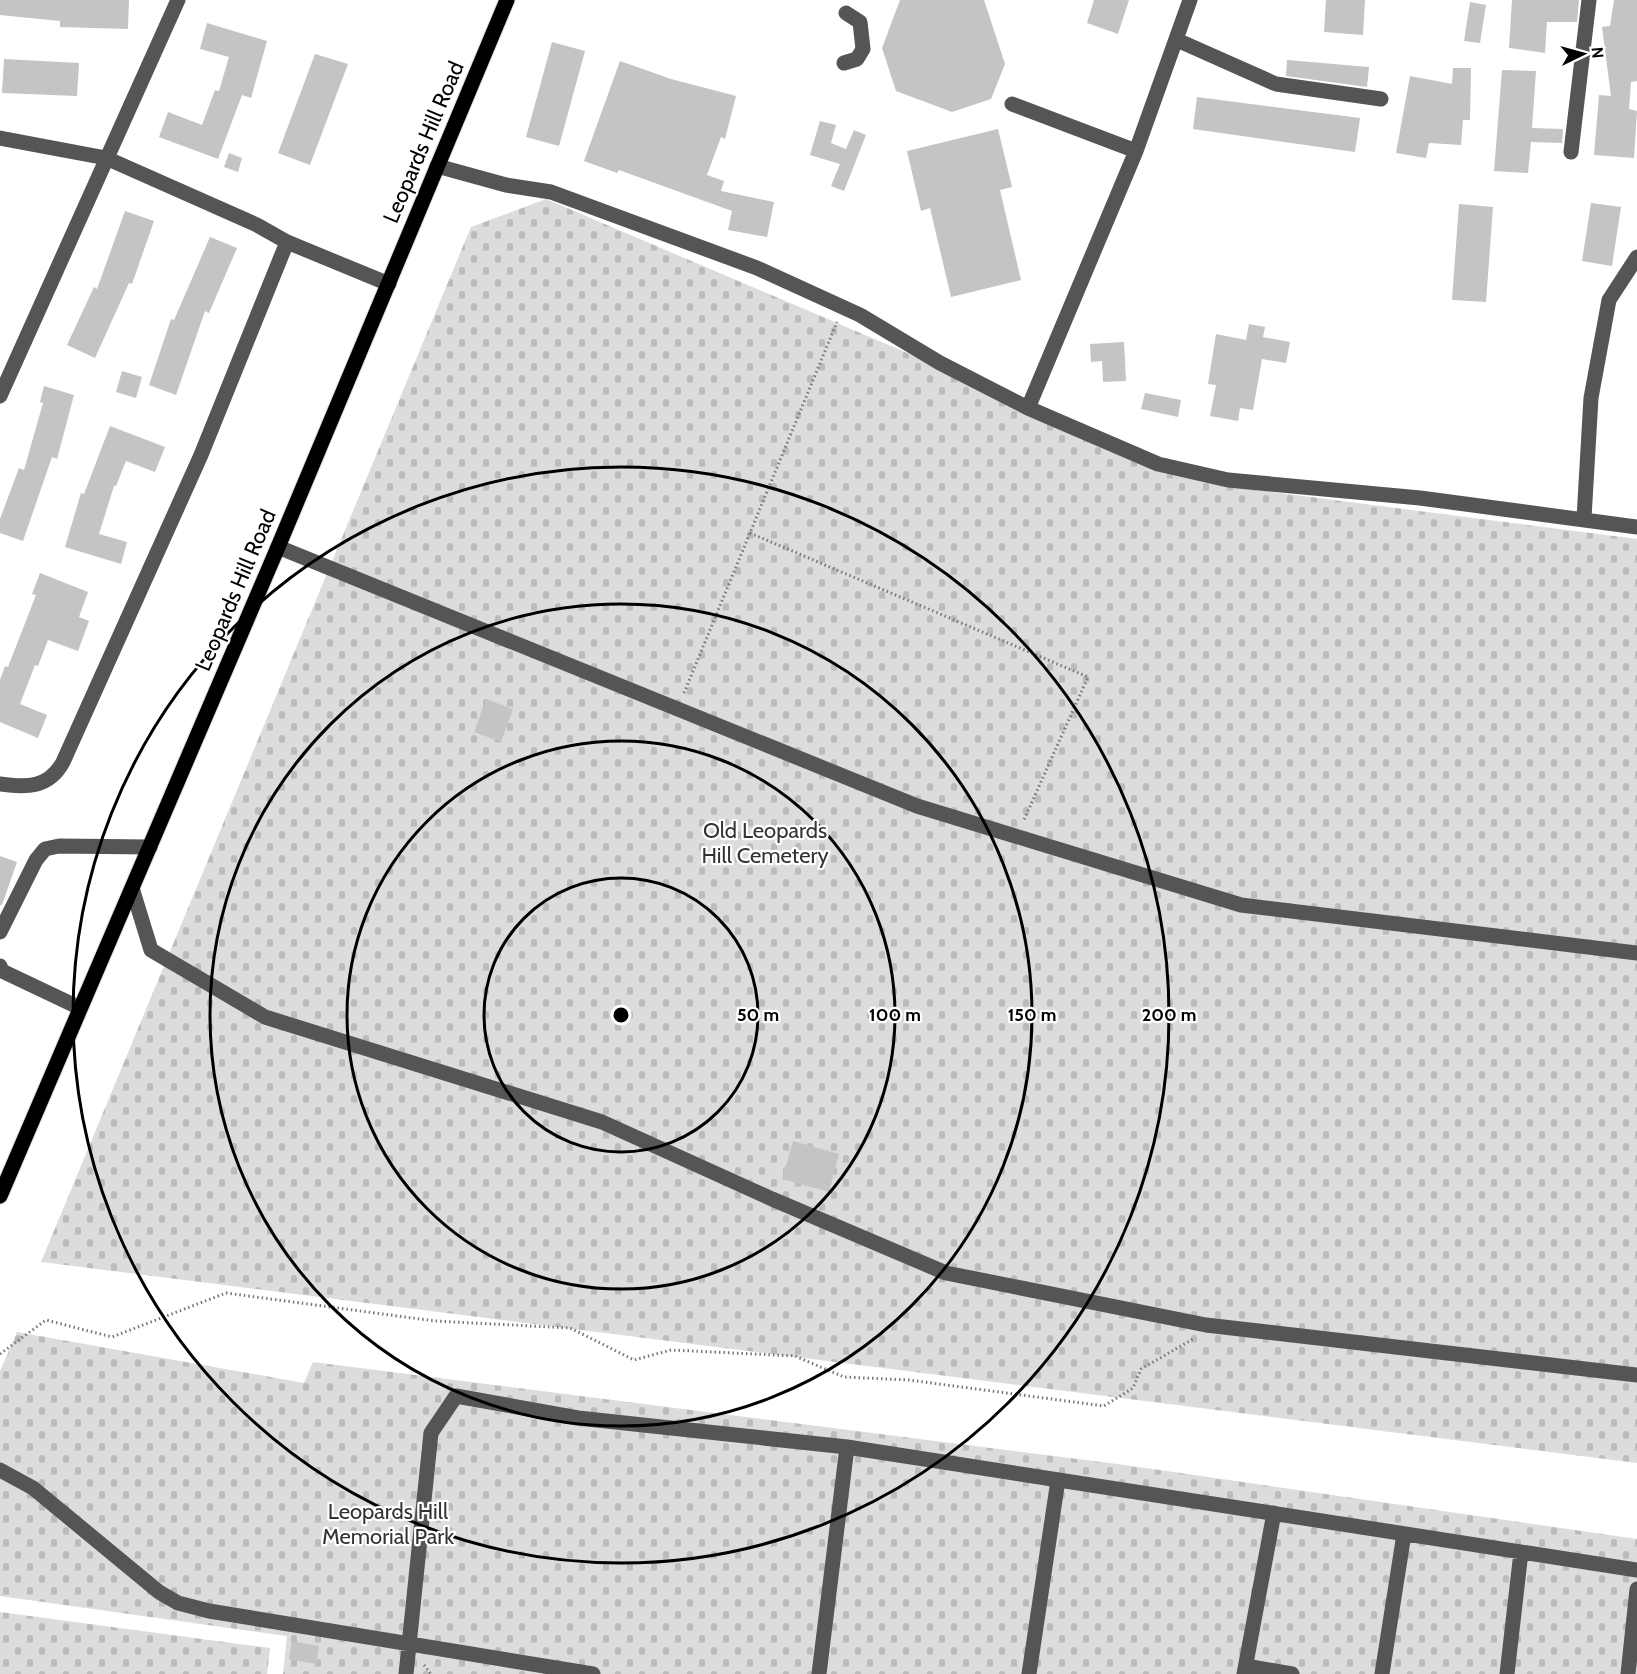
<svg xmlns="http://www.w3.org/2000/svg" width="1637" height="1674" font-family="Cabin,sans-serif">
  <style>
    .cemetery { fill: url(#cemetery-stones) }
    .building { fill: #c4c4c4 }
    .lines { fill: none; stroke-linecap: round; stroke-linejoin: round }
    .major-casing { stroke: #dbdbdb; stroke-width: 17 }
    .path { stroke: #777; stroke-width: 3; stroke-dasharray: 1.5 3; stroke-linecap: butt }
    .minor { stroke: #555; stroke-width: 15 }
    .major { stroke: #000; stroke-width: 15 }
    .ring { fill: none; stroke: #000; stroke-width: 3 }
    .labels { text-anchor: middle; stroke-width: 4.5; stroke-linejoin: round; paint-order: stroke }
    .street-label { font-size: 22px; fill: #000; stroke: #fff }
    .park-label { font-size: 22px; fill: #333; stroke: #fff }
    .centre { fill: #000; stroke: #fff; stroke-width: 3 }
    .ring-label { font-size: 18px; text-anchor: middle; font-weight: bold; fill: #000; stroke: #fff; stroke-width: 4.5; stroke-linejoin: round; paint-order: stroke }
  </style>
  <defs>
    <pattern id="cemetery-stones" width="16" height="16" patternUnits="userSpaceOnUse" patternTransform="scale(1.5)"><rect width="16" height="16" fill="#dcdcdc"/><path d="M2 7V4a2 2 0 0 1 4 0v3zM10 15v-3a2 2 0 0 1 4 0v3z" fill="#bbb"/></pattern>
  </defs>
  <rect width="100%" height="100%" fill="#fff"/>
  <path class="cemetery" d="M 546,199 L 1217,485 L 1637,539 L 1637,1463 L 41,1262 L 471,227 Z
    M 17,1332 L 304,1383 L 313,1362 L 1125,1465 L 1637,1539 L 1637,1674 L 283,1674 L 287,1636 L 0,1596 L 0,1371 Z
    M 0,1612 L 270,1648 L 267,1674 L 0,1674 Z"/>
  <path class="building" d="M 0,0 L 129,0 L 128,29 L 60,27 L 60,21 L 0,15 Z
    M 900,0 L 984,0 L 1005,64 L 991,99 L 952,112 L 896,91 L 882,48 Z
    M 1094,0 L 1129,0 L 1118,34 L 1087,23 Z
    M 1326,0 L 1365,0 L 1363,35 L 1324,32 Z
    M 1512,0 L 1579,0 L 1577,22 L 1547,22 L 1545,53 L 1509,48 Z
    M 1614,0 L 1637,0 L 1637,81 L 1631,82 L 1629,109 L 1637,111 L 1634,158 L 1594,155 L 1599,95 L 1611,96 L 1602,27 L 1610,26 Z
    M 1470,2 L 1486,5 L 1480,43 L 1464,41 Z
    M 207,23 L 267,41 L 251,98 L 242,95 L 218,159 L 159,137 L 168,112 L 202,125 L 215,90 L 219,91 L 229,57 L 200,49 Z
    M 552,42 L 585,51 L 559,146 L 526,137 Z
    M 315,54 L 348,64 L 310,165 L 278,153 Z
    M 4,59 L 79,63 L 77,96 L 2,93 Z
    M 1287,60 L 1369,67 L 1367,87 L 1286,76 Z
    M 620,61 L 671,79 L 736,96 L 725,139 L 721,137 L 707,175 L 724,181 L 721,191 L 774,202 L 767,237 L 728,230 L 732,211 L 619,170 L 617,173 L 584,161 Z
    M 1453,68 L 1471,68 L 1470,120 L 1463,120 L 1461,145 L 1429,143 L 1426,158 L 1396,153 L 1410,76 L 1452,84 Z
    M 1502,70 L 1536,71 L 1532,128 L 1563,129 L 1562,143 L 1531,142 L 1528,173 L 1494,171 Z
    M 1197,97 L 1360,118 L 1355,152 L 1193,129 Z
    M 820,121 L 836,125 L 831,143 L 846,149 L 854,130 L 866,135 L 844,191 L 831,186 L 840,164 L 810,155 Z
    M 998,129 L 1012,187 L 1000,190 L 1021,280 L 951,297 L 930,208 L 921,211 L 907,151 Z
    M 229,153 L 242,158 L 238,172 L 224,167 Z
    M 1591,203 L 1621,207 L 1612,266 L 1582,261 Z
    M 1459,204 L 1493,207 L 1486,302 L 1452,300 Z
    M 125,211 L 154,221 L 132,284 L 129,283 L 95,358 L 67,345 L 94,287 L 97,289 Z
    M 210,237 L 237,248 L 209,313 L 205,311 L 176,395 L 149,385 L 171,319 L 174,320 Z
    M 1249,324 L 1265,327 L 1263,337 L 1290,342 L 1286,363 L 1262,359 L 1253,410 L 1240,408 L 1238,421 L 1210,416 L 1216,385 L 1208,384 L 1216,334 L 1246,340 Z
    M 1124,342 L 1126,381 L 1103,382 L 1102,361 L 1091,362 L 1090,344 Z
    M 122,371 L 142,377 L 136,398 L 116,392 Z
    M 44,386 L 74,395 L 57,459 L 52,457 L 23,541 L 0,533 L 0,519 L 19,468 L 24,470 L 43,403 L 40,402 Z
    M 1145,393 L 1181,400 L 1178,417 L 1141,409 Z
    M 110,426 L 165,447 L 155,472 L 126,461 L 116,486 L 114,486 L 99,534 L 127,542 L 121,564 L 65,547 L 81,493 L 84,494 Z
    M 40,573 L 88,592 L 79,617 L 89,621 L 78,651 L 48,640 L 38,666 L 35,665 L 20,704 L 47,715 L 38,738 L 0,722 L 0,680 L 5,666 L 8,667 L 36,595 L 32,594 Z
    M 486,699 L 513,709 L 501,742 L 474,732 Z
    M 0,856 L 17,862 L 2,905 L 0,905 Z
    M 793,1141 L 839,1154 L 829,1192 L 782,1179 Z
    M 292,1641 L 319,1646 L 316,1664 L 289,1659 Z"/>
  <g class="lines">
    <defs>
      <path id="major" d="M 0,1196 L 278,547 L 507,0"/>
    </defs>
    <use href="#major" class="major-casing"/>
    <path class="path" d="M 750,533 L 1088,677 L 1023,822
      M 684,693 L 837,322
      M 0,1354 L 46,1320 L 112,1337 L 226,1293 L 435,1321 L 570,1328 L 634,1360 L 671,1350 L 795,1356 L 844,1377 L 909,1380 L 1104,1406 L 1133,1388 L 1141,1369 L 1193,1339
      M 424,1665 L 431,1674"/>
    <path class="minor" d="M 1177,40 L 1276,84 L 1381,99
      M 844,63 L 857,59 L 863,49 L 860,22 L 846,13
      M 1012,104 L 1136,151
      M 0,138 L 106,158 L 257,225 L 287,242 L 389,284
      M 1571,152 L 1589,0
      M 437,166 L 506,185 L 551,192 L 757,268 L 860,315 L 940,363 L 1028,408 L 1158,464 L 1228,480 L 1420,498 L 1637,527
      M 0,396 L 178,0
      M 1028,408 L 1136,151 L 1190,0
      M 1584,518 L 1591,398 L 1609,300 L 1637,257
      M 278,547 L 917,806 L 1241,905 L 1637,953
      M 0,784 C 26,788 49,788 63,762 L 201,455 L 287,242
      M 132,888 L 151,950 L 265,1017 L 602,1122 L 772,1199 L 946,1273 L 1206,1325 L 1637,1375
      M 0,932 L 36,860 L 45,849 L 59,846 L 150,847
      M 0,966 L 2,971 L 80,1008
      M 847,1447 L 1637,1570
      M 0,1470 L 33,1488 L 159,1592 L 178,1603 L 209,1611 L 593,1674
      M 1246,1666 L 1292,1674
      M 406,1674 L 431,1433 L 456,1396 L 578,1418 L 847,1447 L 819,1674
      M 1029,1674 L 1058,1480
      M 1244,1674 L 1274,1513
      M 1382,1674 L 1404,1534
      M 1507,1674 L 1521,1552
      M 1628,1674 L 1637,1589"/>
    <use href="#major" class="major"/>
  </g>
  <g class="ring">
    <circle cx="621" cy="1015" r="137"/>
    <circle cx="621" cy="1015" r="274"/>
    <circle cx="621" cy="1015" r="411"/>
    <circle cx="621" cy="1015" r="548"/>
  </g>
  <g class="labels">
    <g class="street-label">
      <text transform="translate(423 142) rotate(-67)" y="8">Leopards Hill Road</text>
      <text transform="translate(235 590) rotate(-67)" y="8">Leopards Hill Road</text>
    </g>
    <g class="park-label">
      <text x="765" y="838">Old Leopards<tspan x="765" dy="25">Hill Cemetery</tspan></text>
      <text x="388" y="1519">Leopards Hill<tspan x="388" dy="25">Memorial Park</tspan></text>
    </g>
  </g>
  <circle cx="621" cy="1015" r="9" class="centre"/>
  <g class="ring-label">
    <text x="758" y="1021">50 m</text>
    <text x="895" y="1021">100 m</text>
    <text x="1032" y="1021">150 m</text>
    <text x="1169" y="1021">200 m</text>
  </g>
  <g transform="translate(1583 54) rotate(85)" stroke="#ffffff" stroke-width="4.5" paint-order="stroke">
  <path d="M0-4.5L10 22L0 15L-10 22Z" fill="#000000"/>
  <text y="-9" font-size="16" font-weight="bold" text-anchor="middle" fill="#000000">N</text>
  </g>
</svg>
